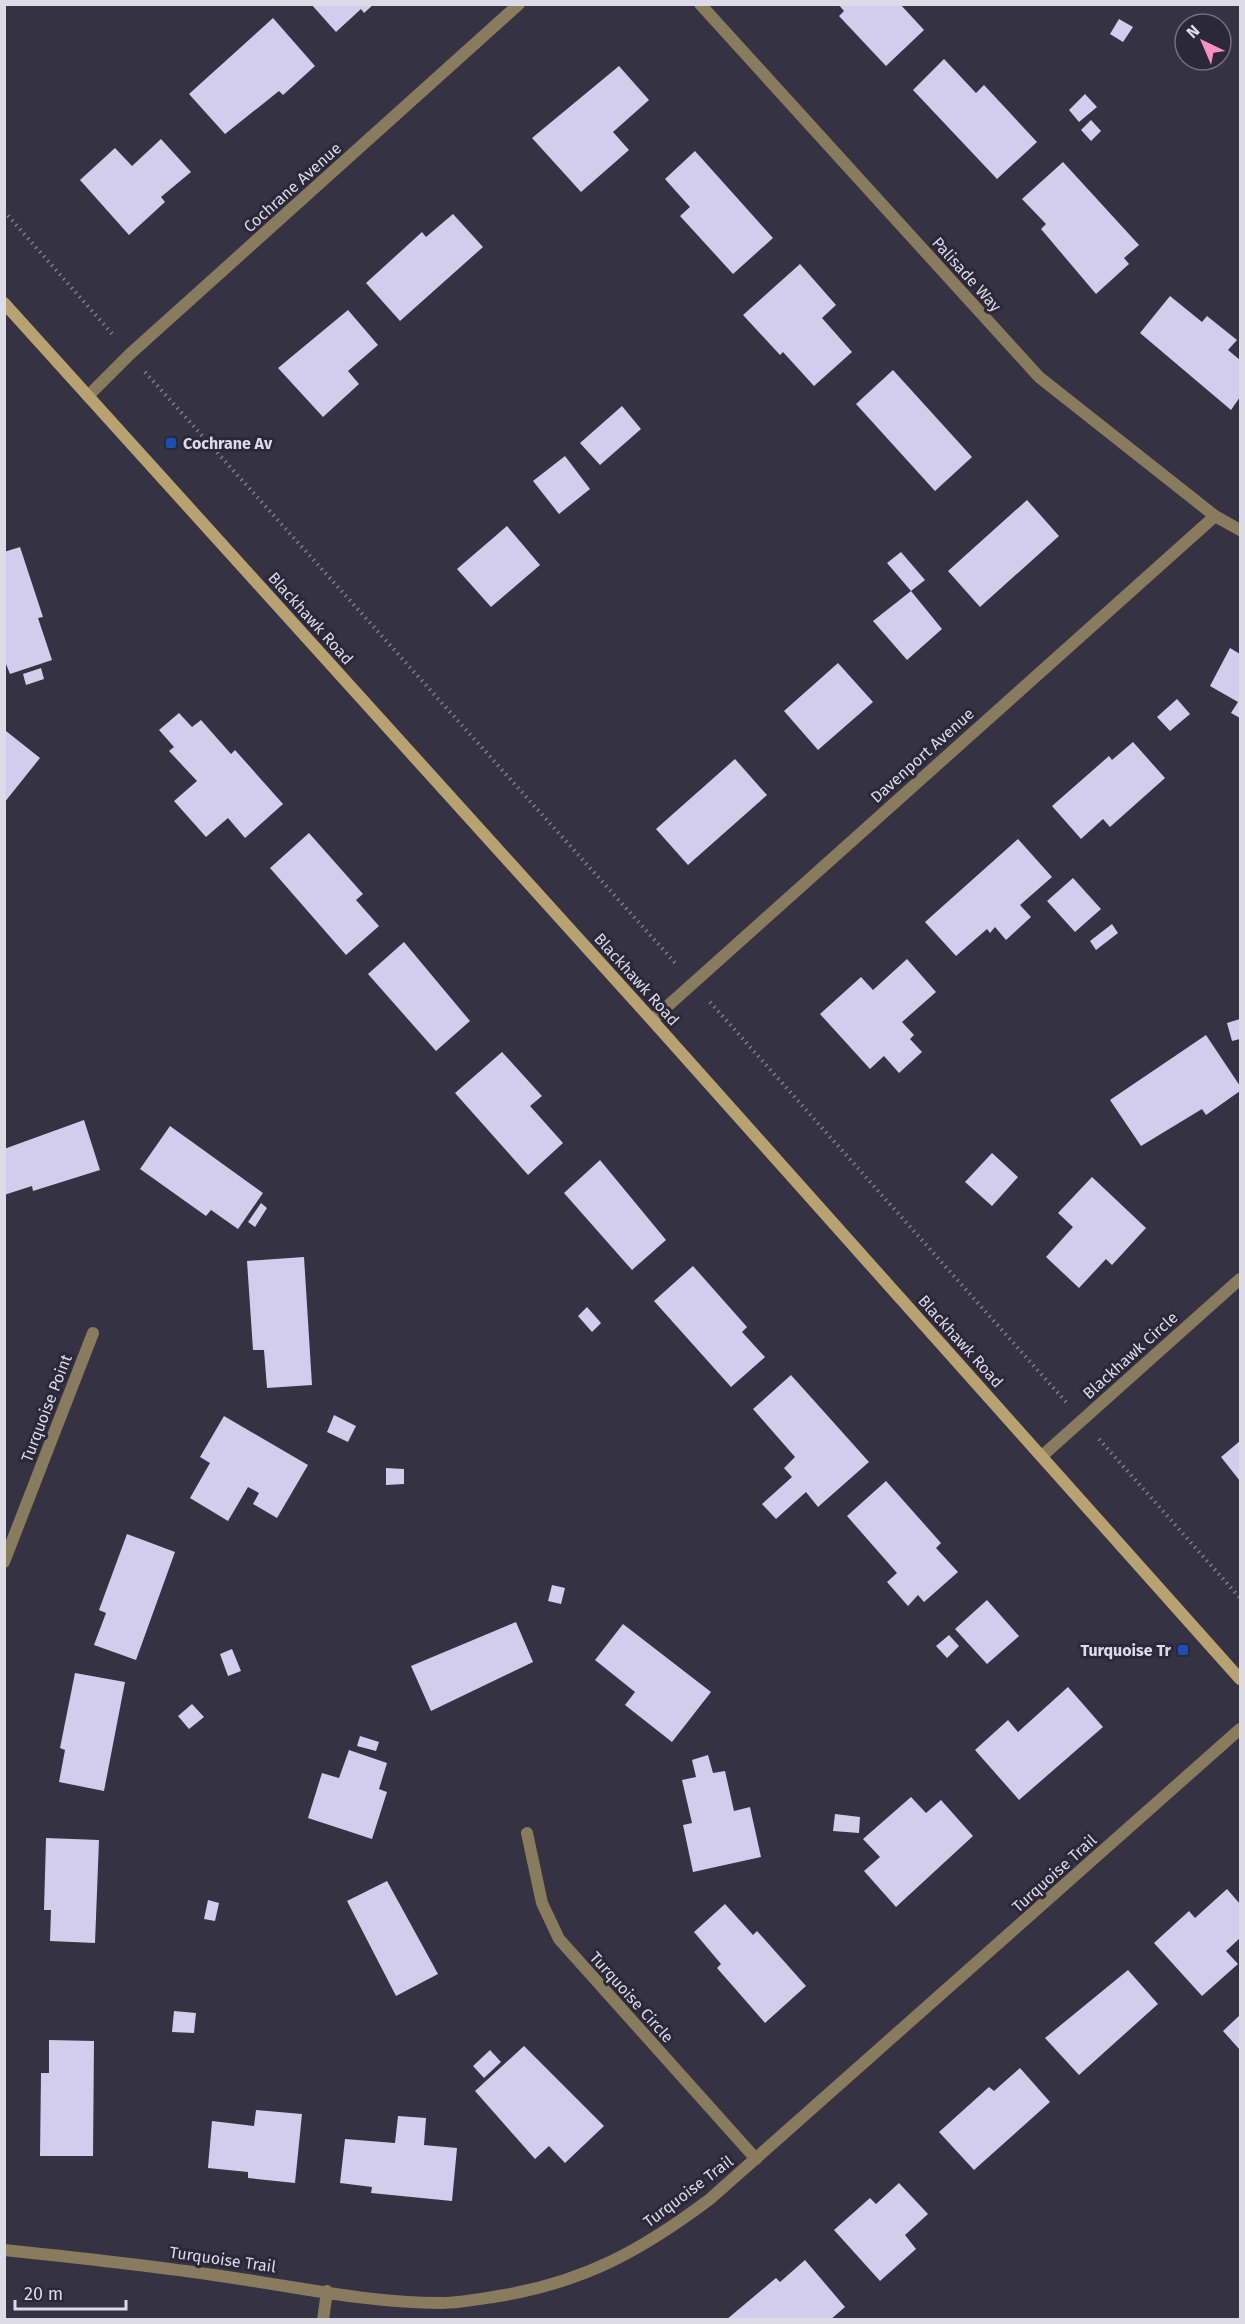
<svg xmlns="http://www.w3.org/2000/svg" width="1245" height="2324" font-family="'Fira Sans',sans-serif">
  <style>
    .building { fill: #d2cded }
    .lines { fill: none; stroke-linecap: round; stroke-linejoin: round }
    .path { stroke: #807d8b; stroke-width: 4; stroke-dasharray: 1.5 4.5; stroke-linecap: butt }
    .street { stroke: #897b5d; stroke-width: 12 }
    .secondary { stroke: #b9a271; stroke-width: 12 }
    .transit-dot { fill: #1a4fb4; stroke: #2b2839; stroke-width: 2 }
    .labels { text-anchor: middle; stroke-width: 6; stroke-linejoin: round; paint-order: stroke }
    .street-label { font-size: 16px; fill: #dddbe6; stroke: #2b2839 }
    .poi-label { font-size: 16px; font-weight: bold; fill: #dddbe6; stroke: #2b2839; text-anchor: start }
  </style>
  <rect width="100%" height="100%" fill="#353243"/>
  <path class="building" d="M 311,4 L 374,4 L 364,13 L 361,9 L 336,32 Z
    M 838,4 L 900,4 L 924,30 L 886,66 L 839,16 L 844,11 Z
    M 273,18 L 315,66 L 283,95 L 279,91 L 225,134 L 189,94 Z
    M 1119,19 L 1133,27 L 1123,42 L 1110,34 Z
    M 944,59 L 976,93 L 984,85 L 1037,142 L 997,179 L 913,90 Z
    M 619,66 L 649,100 L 613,132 L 629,150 L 581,192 L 532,138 Z
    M 1085,94 L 1097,107 L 1079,122 L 1069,110 Z
    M 1091,120 L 1101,131 L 1091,141 L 1081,130 Z
    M 161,139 L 191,172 L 161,197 L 165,202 L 129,235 L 80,180 L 115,148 L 132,166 Z
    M 695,151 L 773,238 L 733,274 L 680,216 L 690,207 L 665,179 Z
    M 1063,162 L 1139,245 L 1124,258 L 1129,264 L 1096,294 L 1041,229 L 1046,224 L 1022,199 Z
    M 453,214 L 483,247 L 400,321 L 366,283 L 422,232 L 426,237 Z
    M 800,264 L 836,305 L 822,318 L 852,352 L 814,386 L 783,352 L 780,355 L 743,315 Z
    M 1170,296 L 1202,322 L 1207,316 L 1237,340 L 1228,350 L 1240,360 L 1240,397 L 1231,410 L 1140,333 Z
    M 348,310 L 378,345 L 348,371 L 359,384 L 323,417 L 278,368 Z
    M 893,370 L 972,457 L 935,491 L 856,404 Z
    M 622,406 L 641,429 L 600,465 L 580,443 Z
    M 565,456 L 590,489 L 559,514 L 533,481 Z
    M 1027,500 L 1059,536 L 980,607 L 948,571 Z
    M 507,526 L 540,565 L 491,607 L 457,569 Z
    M 20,547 L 43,617 L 38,618 L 52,660 L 10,674 L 4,659 L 4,552 Z
    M 901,552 L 925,580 L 911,591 L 887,563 Z
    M 911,591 L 942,629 L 907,660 L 873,621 Z
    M 1230,648 L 1240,654 L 1240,718 L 1231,713 L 1238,702 L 1210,686 Z
    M 838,663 L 873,702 L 818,750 L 784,711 Z
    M 41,668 L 44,679 L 26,685 L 23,674 Z
    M 1177,699 L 1190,714 L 1170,731 L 1157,717 Z
    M 179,713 L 192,727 L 201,720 L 231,754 L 235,750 L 283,804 L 245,838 L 228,818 L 206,837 L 174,801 L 197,781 L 169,751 L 174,747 L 159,730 Z
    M 6,731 L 40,758 L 4,803 L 4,733 Z
    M 1133,742 L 1165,778 L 1110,827 L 1103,819 L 1081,839 L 1052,806 L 1109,756 L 1112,760 Z
    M 735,759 L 767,795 L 688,865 L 656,829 Z
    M 309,833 L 363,894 L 356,900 L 379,926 L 346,955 L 270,868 Z
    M 1018,839 L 1052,877 L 1020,905 L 1031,917 L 1006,940 L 995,927 L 990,933 L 987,929 L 956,956 L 925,922 Z
    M 1073,878 L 1101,909 L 1075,932 L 1047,901 Z
    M 1112,924 L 1118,933 L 1096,950 L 1090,941 Z
    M 404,942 L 470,1021 L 436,1051 L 368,974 Z
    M 907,959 L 936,992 L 902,1022 L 914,1035 L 910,1039 L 922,1052 L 899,1073 L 884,1056 L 870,1069 L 820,1014 L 861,977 L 873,990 Z
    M 1240,1019 L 1240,1039 L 1232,1041 L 1227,1023 Z
    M 1206,1035 L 1240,1086 L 1240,1091 L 1206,1115 L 1202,1109 L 1141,1146 L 1110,1100 Z
    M 502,1052 L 542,1096 L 530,1106 L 563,1143 L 528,1175 L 455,1093 Z
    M 84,1120 L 100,1170 L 33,1191 L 32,1186 L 4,1195 L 4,1149 Z
    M 170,1126 L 263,1193 L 238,1229 L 211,1210 L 206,1216 L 140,1169 Z
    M 992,1153 L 1018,1177 L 992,1206 L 965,1182 Z
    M 600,1160 L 666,1240 L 632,1270 L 564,1193 Z
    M 1092,1177 L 1146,1228 L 1112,1265 L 1106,1259 L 1079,1288 L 1046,1257 L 1073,1227 L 1058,1213 Z
    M 261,1203 L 267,1208 L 255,1227 L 248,1222 Z
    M 304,1257 L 312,1385 L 267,1388 L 264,1350 L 253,1350 L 247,1261 Z
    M 693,1266 L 747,1327 L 742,1332 L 765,1357 L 731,1387 L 654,1301 Z
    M 587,1307 L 601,1323 L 592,1332 L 578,1316 Z
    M 791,1375 L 869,1462 L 818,1507 L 806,1492 L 776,1519 L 762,1504 L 792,1477 L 784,1468 L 795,1457 L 753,1409 Z
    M 334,1415 L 356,1426 L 348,1442 L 327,1432 Z
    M 224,1416 L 308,1465 L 277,1518 L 253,1504 L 259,1493 L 248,1487 L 228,1521 L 190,1498 L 210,1463 L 200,1457 Z
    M 1240,1441 L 1240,1481 L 1221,1457 Z
    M 386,1468 L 404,1469 L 404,1484 L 386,1485 Z
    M 886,1481 L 941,1543 L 936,1548 L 958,1572 L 924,1602 L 918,1595 L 908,1606 L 887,1582 L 897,1573 L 847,1516 Z
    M 127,1534 L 175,1552 L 136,1660 L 94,1645 L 106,1613 L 99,1610 Z
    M 552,1585 L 565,1588 L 561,1604 L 548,1601 Z
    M 987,1600 L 1019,1636 L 987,1664 L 955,1629 Z
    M 516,1622 L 533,1662 L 431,1711 L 411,1666 Z
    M 623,1624 L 711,1692 L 672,1742 L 625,1705 L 635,1692 L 595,1660 Z
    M 949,1635 L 959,1646 L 947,1658 L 936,1646 Z
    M 232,1649 L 241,1671 L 228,1676 L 220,1654 Z
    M 75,1673 L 125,1682 L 104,1791 L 59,1782 L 65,1750 L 60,1748 Z
    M 1068,1687 L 1103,1727 L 1019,1800 L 975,1750 L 1008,1720 L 1018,1732 Z
    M 192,1704 L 204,1717 L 189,1729 L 178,1716 Z
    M 360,1736 L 379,1742 L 376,1751 L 357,1746 Z
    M 349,1750 L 387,1763 L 379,1789 L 387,1792 L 372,1839 L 308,1818 L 322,1773 L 339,1778 Z
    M 708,1755 L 713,1773 L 725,1771 L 734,1811 L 750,1807 L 761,1857 L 693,1872 L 683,1825 L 692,1823 L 682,1780 L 696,1777 L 692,1760 Z
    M 911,1797 L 926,1813 L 941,1800 L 973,1836 L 896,1907 L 864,1871 L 880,1857 L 863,1839 Z
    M 835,1814 L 860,1817 L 859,1833 L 833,1831 Z
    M 46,1838 L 99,1840 L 95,1943 L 50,1941 L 51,1910 L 44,1910 Z
    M 387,1881 L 438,1974 L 396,1996 L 347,1901 Z
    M 1227,1889 L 1240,1904 L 1240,1938 L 1226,1951 L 1238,1964 L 1202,1996 L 1154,1943 L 1189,1911 L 1195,1918 Z
    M 208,1900 L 219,1903 L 215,1921 L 204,1919 Z
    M 725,1904 L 753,1935 L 757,1931 L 806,1986 L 765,2023 L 717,1968 L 721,1964 L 694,1932 Z
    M 1128,1970 L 1158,2004 L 1079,2075 L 1045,2038 Z
    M 174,2011 L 196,2013 L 194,2033 L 172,2032 Z
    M 1240,2015 L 1240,2050 L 1223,2031 Z
    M 49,2040 L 94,2041 L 93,2156 L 40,2156 L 41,2073 L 49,2073 Z
    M 524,2046 L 604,2126 L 565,2163 L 549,2146 L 535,2159 L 475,2091 Z
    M 490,2050 L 501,2062 L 484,2078 L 473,2066 Z
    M 1020,2068 L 1050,2102 L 974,2170 L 939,2132 L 989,2087 L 994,2091 Z
    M 256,2110 L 302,2114 L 295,2183 L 248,2178 L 248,2172 L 208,2168 L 212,2121 L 254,2126 Z
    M 398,2116 L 426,2118 L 424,2145 L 457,2148 L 452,2201 L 371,2193 L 372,2187 L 340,2183 L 345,2139 L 395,2143 Z
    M 899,2183 L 928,2214 L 905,2235 L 916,2249 L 880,2281 L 834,2230 L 870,2198 L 876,2204 Z
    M 805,2260 L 845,2307 L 830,2320 L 726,2320 L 776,2278 L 780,2282 Z"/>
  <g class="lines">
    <path class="path" d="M 4,211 L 115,337
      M 145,372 L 677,965
      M 710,1002 L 1066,1402
      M 1099,1439 L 1240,1598"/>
    <path class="street" d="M 700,4 L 1039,377 L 1215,516 L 1240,530
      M 88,396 L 130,354 L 519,4
      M 652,1020 L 1215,516
      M 1042,1456 L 1240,1279
      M 4,1562 L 93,1333
      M 527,1833 L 542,1903 L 559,1939 L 756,2159
      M 4,2250 C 81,2258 158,2266 234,2278 C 302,2288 372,2303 441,2303 C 460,2303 480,2299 499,2296 C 585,2282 642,2250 710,2199 L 1240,1729
      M 323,2320 L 327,2291"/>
    <path class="secondary" d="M 4,303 L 652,1020 L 1240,1679"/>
  </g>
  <g class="transit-dot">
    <rect x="165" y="437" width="12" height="12" rx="3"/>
    <rect x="1177" y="1644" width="12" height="12" rx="3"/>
  </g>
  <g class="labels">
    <g class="street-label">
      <text transform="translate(292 187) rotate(-42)" y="6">Cochrane Avenue</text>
      <text transform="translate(967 274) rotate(48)" y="6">Palisade Way</text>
      <text transform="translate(311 618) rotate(48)" y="6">Blackhawk Road</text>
      <text transform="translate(922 755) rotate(-42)" y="6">Davenport Avenue</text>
      <text transform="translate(637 979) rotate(48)" y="6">Blackhawk Road</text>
      <text transform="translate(961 1341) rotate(48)" y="6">Blackhawk Road</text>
      <text transform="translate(1130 1355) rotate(-42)" y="6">Blackhawk Circle</text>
      <text transform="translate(46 1408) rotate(-69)" y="6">Turquoise Point</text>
      <text transform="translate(1054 1873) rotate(-42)" y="6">Turquoise Trail</text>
      <text transform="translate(632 1997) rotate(48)" y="6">Turquoise Circle</text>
      <text transform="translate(688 2191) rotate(-37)" y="6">Turquoise Trail</text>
      <text transform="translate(223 2259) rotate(8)" y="6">Turquoise Trail</text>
    </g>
    <g class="poi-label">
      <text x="183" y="449">Cochrane Av</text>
      <text x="1171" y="1656" text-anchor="end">Turquoise Tr</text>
    </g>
  </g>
  <rect width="1245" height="2324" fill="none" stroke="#dddbe6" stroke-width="12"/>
  <g transform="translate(1203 42) rotate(316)"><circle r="28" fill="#2b2839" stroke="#72707e" stroke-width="1.5"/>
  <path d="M0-4.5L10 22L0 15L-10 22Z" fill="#fc8fc1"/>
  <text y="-9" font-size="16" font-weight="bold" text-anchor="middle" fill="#dddbe6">N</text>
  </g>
  <path d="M15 2300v9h111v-9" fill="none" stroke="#dddbe6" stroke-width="3"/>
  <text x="24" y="2300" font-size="18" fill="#dddbe6" stroke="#2b2839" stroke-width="4.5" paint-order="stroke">20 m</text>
</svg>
